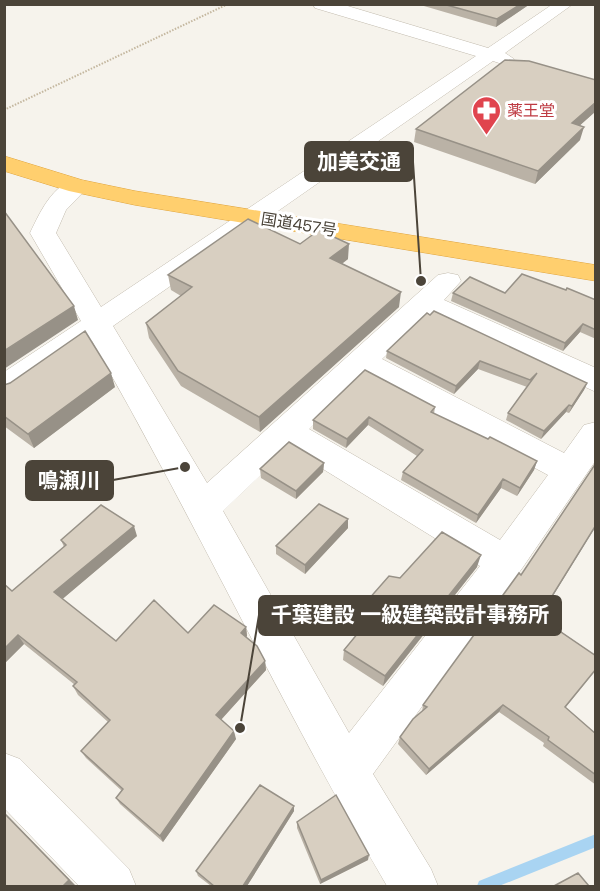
<svg xmlns="http://www.w3.org/2000/svg" width="600" height="891" font-family="'Space Grotesk','Noto Sans JP',sans-serif">
  <style>
    .lines { fill: none; stroke-linecap: round; stroke-linejoin: round }
    .stream { fill: #a9d4f2; fill-rule: evenodd }
    .minor-casing { stroke: #c2bbae; stroke-width: 1 }
    .highway-casing { stroke: #e0a43c; stroke-width: 1 }
    .path { stroke: #c4b79f; stroke-width: 2; stroke-dasharray: 1.5 1.5; stroke-linecap: butt }
    .minor { fill: #fff; fill-rule: evenodd }
    .highway { fill: #ffcf6e; fill-rule: evenodd }
    .wall { fill: #bab2a6 }
    .shaded-wall { fill: #979187 }
    .building { fill: #d8cfc1; stroke: #979187; stroke-width: 1.5 }
    .labels { text-anchor: middle; stroke-width: 6; stroke-linejoin: round; paint-order: stroke }
    .far-health-label { font-size: 16px; fill: #be3a42; stroke: #fff; text-anchor: start }
    .far-street-label { font-size: 16px; fill: #4b4439; stroke: #fff }
    .leader { fill: none; stroke: #4b4439; stroke-width: 2 }
    .callout-dot { fill: #4b4439; stroke: #fff; stroke-width: 2 }
    .callout { fill: #4b4439; stroke: #4b4439; stroke-width: 2 }
    .callout-label { font-size: 21px; text-anchor: middle; font-weight: bold; fill: #fff }
  </style>
  <rect width="100%" height="100%" fill="#f6f3ec"/>
  <g class="lines">
    <path class="stream" d="M 596,834 L 596,847 L 499,886 L 477,886 L 479,881 Z"/>
    <defs>
      <path id="minor" d="M 313,4 L 341,4 L 488,48 L 553,4 L 573,4 L 505,53 L 514,59 L 512,63 L 505,65 L 493,61 L 113,326 L 207,483 L 438,275 L 448,273 L 458,275 L 461,281 L 444,300 L 596,368 L 596,392 L 429,315 L 382,359 L 564,453 L 584,425 L 596,422 L 596,460 L 523,567 L 373,774 L 431,869 L 438,886 L 387,886 C 282,708 195,520 92,341 L 15,396 L 4,399 L 4,372 L 81,321 L 30,233 C 40,212 57,174 85,181 L 89,186 L 66,210 L 56,233 L 101,307 L 476,56 L 315,8 ZM 364,376 L 548,475 L 500,540 L 309,429 ZM 289,448 L 480,566 L 349,733 L 223,511 Z
        M 4,753 L 20,759 L 129,869 L 136,886 L 79,886 L 4,808 Z"/>
      <path id="highway" d="M 4,156 L 82,180 L 135,191 L 596,265 L 596,281 L 135,205 L 69,191 L 4,171 Z"/>
    </defs>
    <use href="#minor" class="minor-casing"/>
    <use href="#highway" class="highway-casing"/>
    <path class="path" d="M 4,110 L 228,4"/>
    <use href="#minor" class="minor"/>
    <use href="#highway" class="highway"/>
  </g>
  <path class="wall" d="M 417,4 L 530,4 L 496,27 Z
    M 596,80 L 596,111 L 579,126 L 580,140 L 535,184 L 414,142 L 416,129 Z
    M 300,244 L 348,259 L 342,264 L 399,307 L 260,432 L 181,386 L 149,338 L 146,323 L 181,296 L 171,290 L 168,275 Z
    M 566,290 L 596,300 L 596,339 L 580,332 L 563,351 L 451,301 L 453,293 L 505,293 Z
    M 427,313 L 587,383 L 584,390 L 569,413 L 566,412 L 541,439 L 506,420 L 508,413 L 527,387 L 478,369 L 454,394 L 386,358 L 387,351 Z
    M 4,385 L 115,387 L 34,448 L 4,426 Z
    M 435,407 L 434,414 L 537,461 L 534,470 L 517,496 L 501,488 L 476,523 L 401,480 L 403,472 L 417,456 L 368,425 L 346,448 L 313,429 L 313,420 Z
    M 324,463 L 323,472 L 296,499 L 261,478 L 260,469 Z
    M 348,519 L 348,528 L 305,574 L 276,554 L 276,546 Z
    M 137,536 L 62,599 L 116,641 L 246,627 L 247,636 L 246,637 L 265,661 L 266,670 L 221,720 L 236,739 L 163,842 L 120,804 L 116,798 L 122,791 L 86,758 L 81,751 L 108,722 L 78,695 L 73,686 L 75,685 L 24,644 L 4,664 L 4,584 L 12,591 L 64,547 L 61,540 Z
    M 477,567 L 383,686 L 343,660 L 344,650 L 363,627 L 358,620 L 360,609 L 400,578 Z
    M 540,617 L 596,656 L 596,670 L 565,708 L 596,734 L 596,785 L 543,746 L 544,743 L 499,712 L 426,775 L 398,744 L 400,737 L 422,712 L 423,705 Z
    M 294,806 L 294,811 L 247,886 L 211,886 L 198,876 L 196,871 Z
    M 297,822 L 368,860 L 320,884 L 297,828 Z"/>
  <path class="shaded-wall" d="M 521,4 L 530,4 L 496,27 L 497,19 Z
    M 596,102 L 596,111 L 568,136 L 572,123 Z
    M 584,127 L 580,140 L 535,184 L 538,171 Z
    M 349,244 L 348,259 L 329,273 L 330,258 Z
    M 401,292 L 399,307 L 260,432 L 259,417 Z
    M 74,306 L 78,320 L 4,369 L 4,351 Z
    M 583,324 L 580,332 L 563,351 L 565,343 Z
    M 480,361 L 478,369 L 454,394 L 456,386 Z
    M 111,373 L 115,387 L 34,448 L 28,434 Z
    M 587,383 L 584,390 L 569,413 L 572,406 Z
    M 569,405 L 566,412 L 541,439 L 544,431 Z
    M 369,417 L 368,425 L 346,448 L 347,439 Z
    M 537,461 L 534,470 L 517,496 L 520,488 Z
    M 324,463 L 323,472 L 296,499 L 296,491 Z
    M 503,479 L 501,488 L 476,523 L 478,515 Z
    M 348,519 L 348,528 L 305,574 L 305,565 Z
    M 596,525 L 596,526 L 535,625 L 539,617 Z
    M 134,526 L 137,536 L 59,602 L 54,592 Z
    M 481,555 L 477,567 L 383,686 L 385,676 Z
    M 246,627 L 247,636 L 242,642 L 241,633 Z
    M 18,635 L 24,644 L 4,664 L 4,649 Z
    M 265,661 L 266,670 L 218,723 L 216,715 Z
    M 503,705 L 499,712 L 426,775 L 429,769 Z
    M 234,731 L 236,739 L 163,842 L 160,836 Z
    M 294,806 L 294,811 L 247,886 L 243,886 Z
    M 4,812 L 75,885 L 73,886 L 63,886 Z
    M 369,855 L 368,860 L 320,884 L 321,880 Z"/>
  <path class="building" d="M 443,4 L 521,4 L 497,19 Z
    M 505,60 L 529,61 L 596,80 L 596,102 L 572,123 L 584,127 L 538,171 L 416,129 Z
    M 4,211 L 74,306 L 4,351 Z
    M 248,219 L 300,244 L 319,230 L 349,244 L 330,258 L 401,292 L 259,417 L 178,371 L 146,323 L 192,287 L 168,275 Z
    M 522,274 L 566,290 L 567,288 L 596,300 L 596,330 L 583,324 L 565,343 L 453,293 L 470,277 L 505,293 Z
    M 434,311 L 587,383 L 572,406 L 569,405 L 544,431 L 508,413 L 537,373 L 530,380 L 480,361 L 456,386 L 387,351 L 427,313 L 430,315 Z
    M 85,331 L 111,373 L 28,434 L 4,416 L 4,385 L 10,383 Z
    M 365,370 L 435,407 L 431,412 L 488,439 L 490,437 L 537,461 L 520,488 L 503,479 L 478,515 L 403,472 L 423,450 L 369,417 L 347,439 L 313,420 Z
    M 289,442 L 324,463 L 296,491 L 260,469 Z
    M 596,463 L 596,525 L 539,617 L 596,656 L 596,669 L 565,707 L 596,734 L 596,775 L 548,740 L 549,737 L 503,705 L 429,769 L 400,737 L 413,719 L 427,707 L 423,705 L 519,573 L 521,575 Z
    M 319,504 L 348,519 L 305,565 L 276,546 Z
    M 101,505 L 134,526 L 54,592 L 116,641 L 154,600 L 188,633 L 214,605 L 246,627 L 241,633 L 257,646 L 265,661 L 216,715 L 234,731 L 160,836 L 116,798 L 123,789 L 81,751 L 110,720 L 73,686 L 77,682 L 18,635 L 4,649 L 4,584 L 12,591 L 66,545 L 61,540 Z
    M 442,532 L 481,555 L 385,676 L 344,650 L 368,621 L 360,609 L 389,576 L 400,578 Z
    M 260,785 L 294,806 L 243,886 L 214,886 L 196,871 Z
    M 336,795 L 369,855 L 321,880 L 297,822 Z
    M 4,813 L 69,880 L 63,886 L 4,886 Z
    M 578,873 L 589,886 L 554,886 Z"/>
  <defs>
    <symbol id="pharmacy-pin" viewBox="-11 -11 22 30"><path d="M0 17L-7.5 6A9.5 9.5 0 1 1 7.5 6Z" fill="#e0444e" stroke="#fff"/><path d="M-2-6h4v4h4v4h-4v4h-4v-4h-4v-4h4Z" fill="#fff"/></symbol>
  </defs>
  <g fill-rule="evenodd">
    <use href="#pharmacy-pin" x="470" y="94" width="33" height="45"/>
  </g>
  <g class="labels">
    <g class="far-health-label">
      <text x="507" y="116">薬王堂</text>
    </g>
    <g class="far-street-label">
      <text transform="translate(299 224) rotate(9)" y="6">国道457号</text>
    </g>
  </g>
  <path class="leader" d="M421 281L413 162M185 467L113 480M240 728L259 615"/>
  <g class="callout-dot">
    <circle cx="421" cy="281" r="6"/>
    <circle cx="185" cy="467" r="6"/>
    <circle cx="240" cy="728" r="6"/>
  </g>
  <g class="callout">
    <rect x="305" y="142" width="108" height="39" rx="6"/>
    <rect x="26" y="461" width="87" height="39" rx="6"/>
    <rect x="259" y="596" width="302" height="39" rx="6"/>
  </g>
  <g class="callout-label">
    <text x="359" y="169">加美交通</text>
    <text x="69" y="488">鳴瀬川</text>
    <text x="410" y="622">千葉建設 一級建築設計事務所</text>
  </g>
  <rect width="600" height="891" fill="none" stroke="#4b4439" stroke-width="12"/>
</svg>
